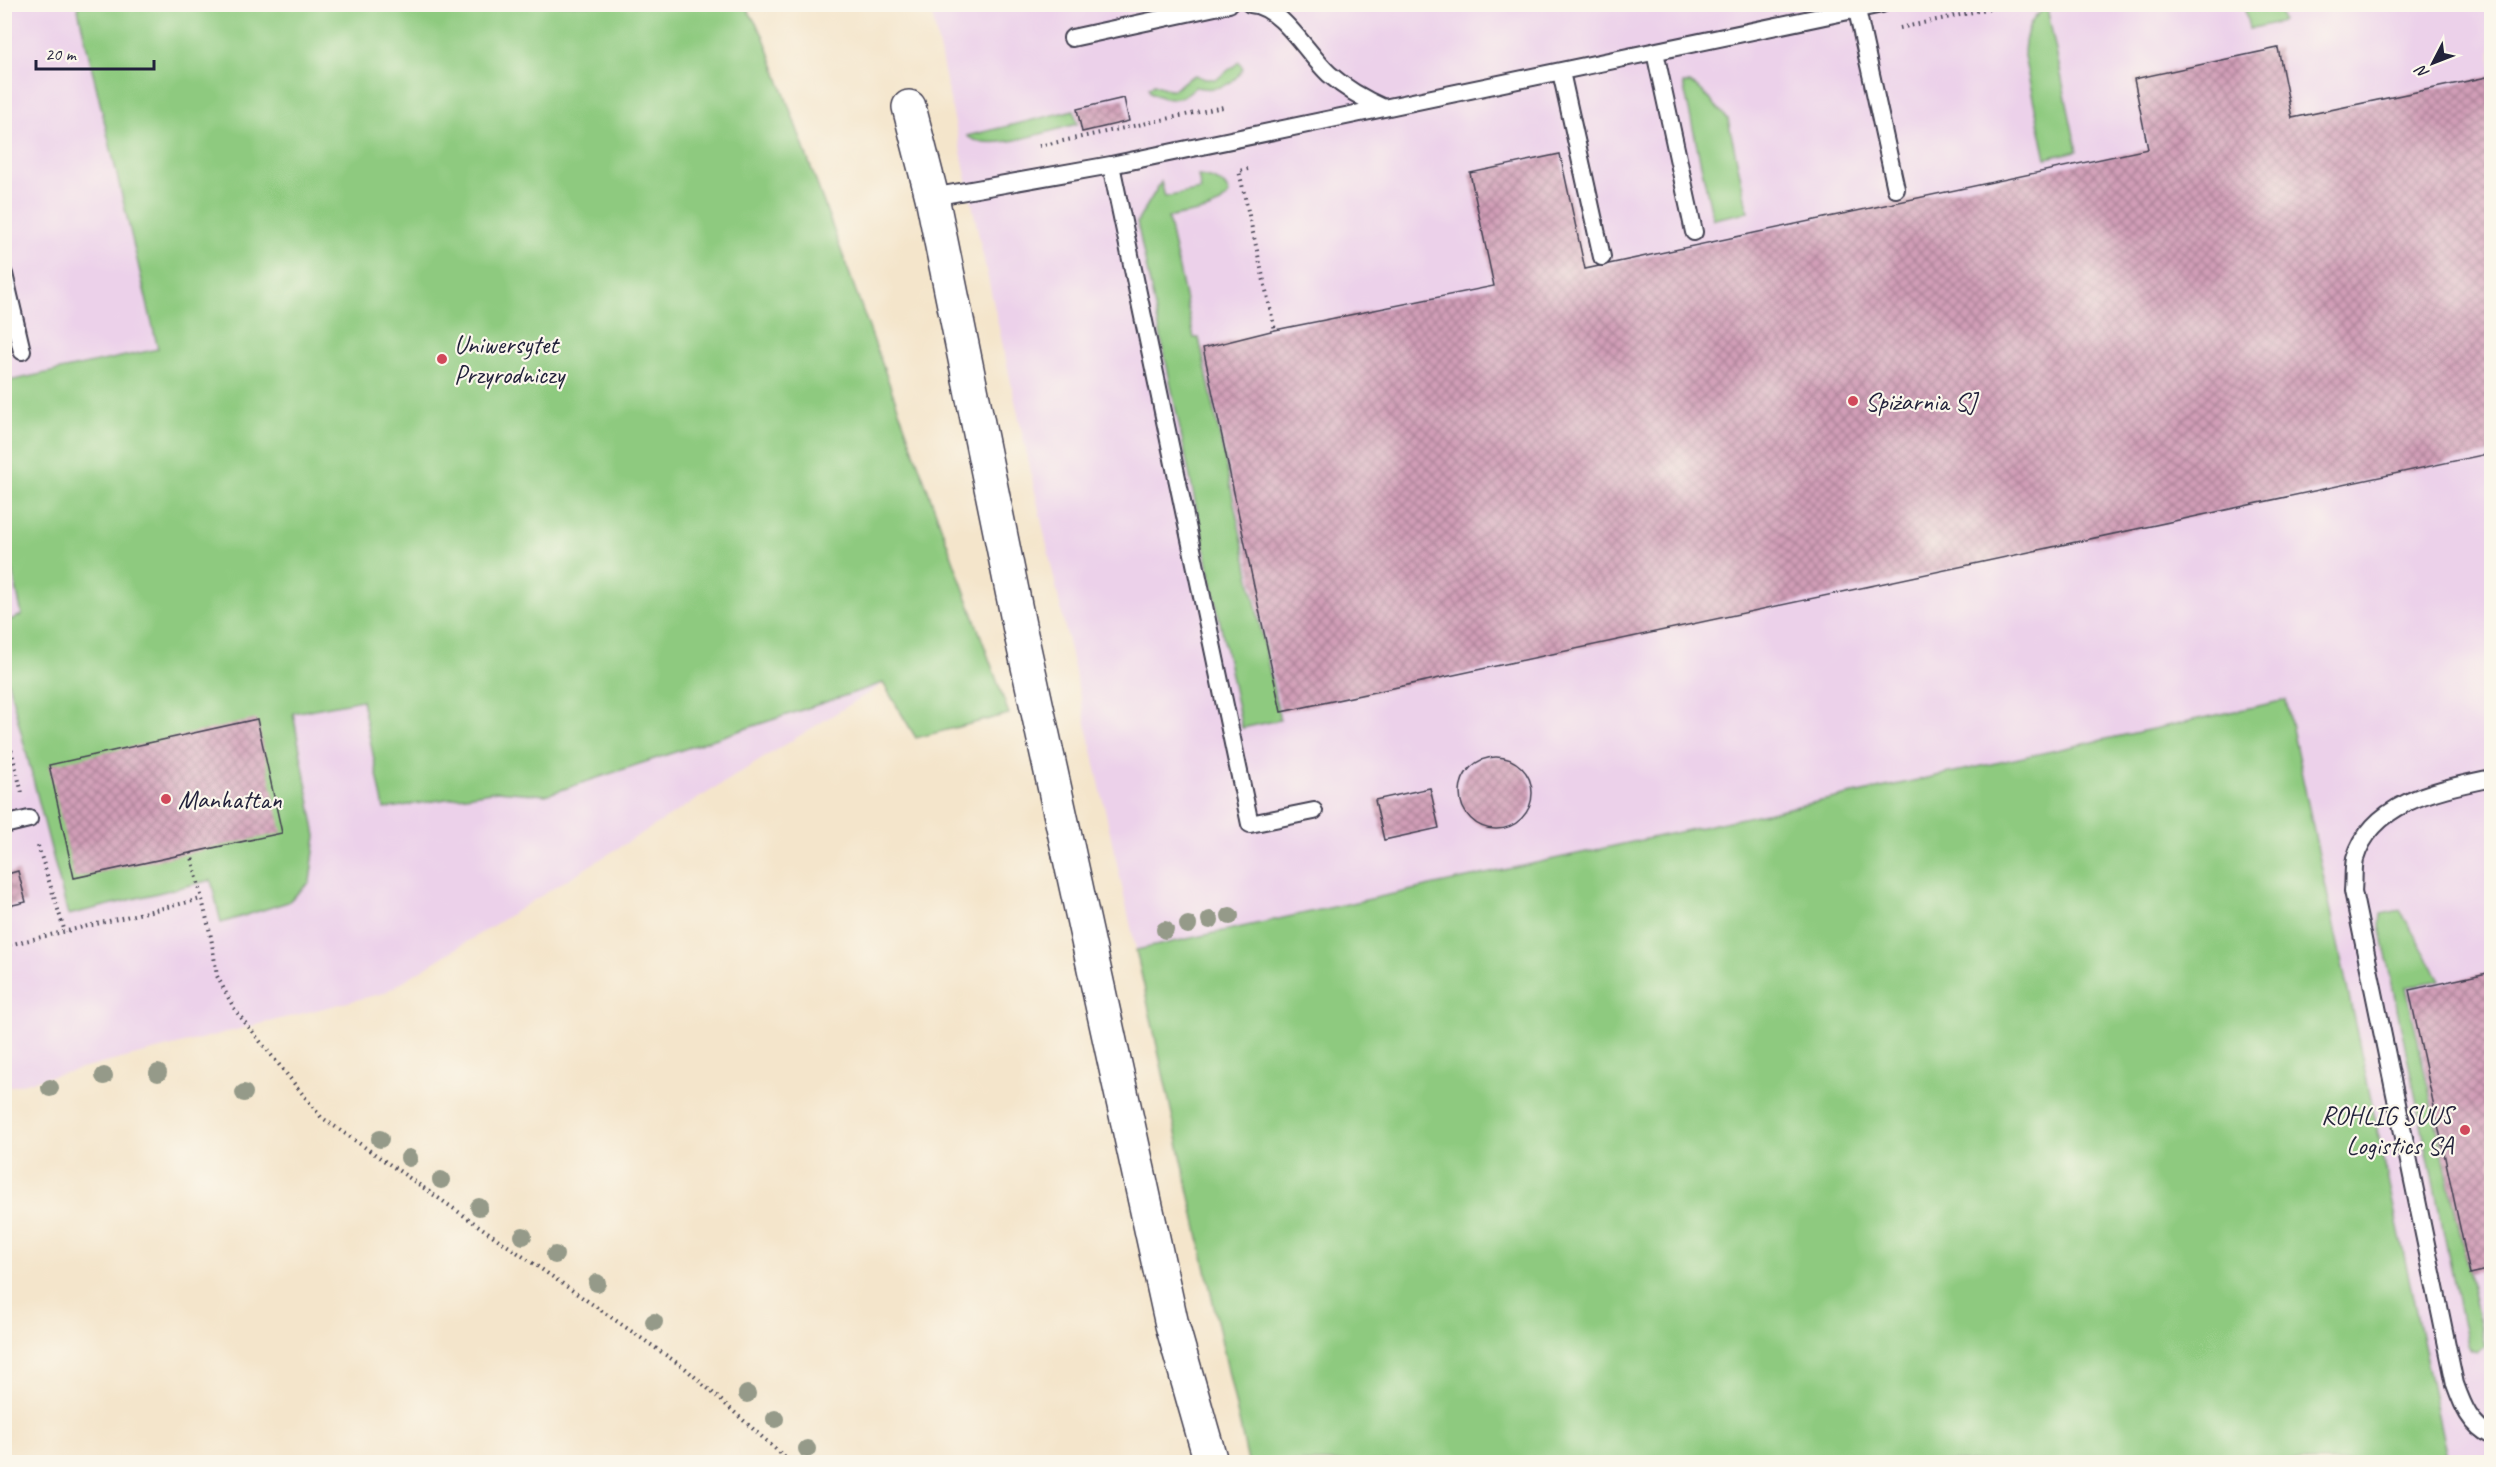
<svg xmlns="http://www.w3.org/2000/svg" width="2496" height="1467" font-family="Caveat,sans-serif">
  <style>
    .built { fill: #ecd1ea }
    .grass { fill: #8eca7f; stroke: #58765d; stroke-width: 1.5 }
    .building { fill: url(#building-cross-hatch) }
    .lines { fill: none; stroke-linecap: round; stroke-linejoin: round }
    .service-casing { stroke: #423f51; stroke-width: 20 }
    .minor-casing { stroke: #423f51; stroke-width: 36 }
    .path { stroke: #423f51; stroke-width: 4; stroke-dasharray: 1.5 4.5; stroke-linecap: butt }
    .service { stroke: #fff; stroke-width: 16 }
    .minor { stroke: #fff; stroke-width: 33 }
    .tree { fill: #959a89 }
    .poi-dot { fill: #d1495b; stroke: #fbf7ec; stroke-width: 2 }
    .labels { text-anchor: middle; stroke-width: 4.5; stroke-linejoin: round; paint-order: stroke }
    .poi-label { font-size: 26px; fill: #22223b; stroke: #fbf7ec; text-anchor: start }
  </style>
  <defs>
    <pattern id="building-cross-hatch" width="8" height="8" patternUnits="userSpaceOnUse" patternTransform="scale(1.5)"><rect width="8" height="8" fill="#d19eb7"/><path d="M0 0l8 8M0 8l8-8" fill="none" stroke="#a98096"/></pattern>
  </defs>
  <rect width="100%" height="100%" fill="#fbf7ec"/>
  <filter id="ink" filterUnits="userSpaceOnUse"><feTurbulence type="fractalNoise" baseFrequency=".0167" numOctaves="2"/><feDisplacementMap in="SourceGraphic" scale="12" xChannelSelector="R" yChannelSelector="G"/><feConvolveMatrix kernelMatrix="1 2 1 2 8 2 1 2 1" color-interpolation-filters="sRGB"/></filter>
  <filter id="wash" filterUnits="userSpaceOnUse"><feTurbulence type="fractalNoise" baseFrequency=".008" numOctaves="4" result="noise"/><feDisplacementMap in="SourceGraphic" scale="24" xChannelSelector="R" yChannelSelector="G"/><feGaussianBlur stdDeviation="1.35" result="paint"/><feColorMatrix in="noise" values="0 0 0 0 0 0 0 0 0 0 0 0 0 0 0 0 0 1.4 0 .05"/><feComposite in="paint" operator="in"/></filter>
  <g filter="url(#wash)">
    <rect width="100%" height="100%" fill="#f4e5cb"/>
    <path class="built" d="M 4,5 L 745,5 L 763,35 L 1009,714 L 916,738 L 883,684 L 384,993 L 5,1088 Z
      M 930,5 L 2491,5 L 2491,1462 L 2448,1462 L 2286,700 L 1136,950 L 982,251 Z"/>
    <path class="grass" d="M 77,5 L 745,5 L 763,35 L 1009,714 L 916,738 L 883,683 L 546,795 L 497,791 L 384,809 L 362,700 L 293,713 L 316,836 L 310,882 L 288,902 L 221,923 L 211,880 L 68,915 L 5,670 L 5,622 L 22,615 L 5,537 L 4,382 L 158,349 Z
      M 2244,5 L 2278,5 L 2283,21 L 2249,29 Z
      M 2047,8 L 2077,151 L 2046,158 L 2024,57 C 2024,38 2028,17 2047,8 Z
      M 1239,62 L 1243,68 C 1233,87 1215,91 1195,87 C 1180,102 1168,102 1150,92 L 1149,88 L 1154,84 C 1183,96 1172,85 1195,75 L 1205,79 L 1217,79 Z
      M 1683,83 L 1690,83 L 1701,90 L 1728,119 L 1748,212 L 1713,219 Z
      M 1074,110 L 1077,124 C 1051,130 988,154 967,136 Z
      M 1198,176 C 1210,177 1225,180 1229,194 C 1216,214 1188,212 1168,218 L 1194,338 L 1199,338 L 1280,720 L 1242,728 L 1137,222 L 1161,182 L 1165,197 L 1201,190 Z
      M 2286,700 L 2448,1462 L 1248,1462 L 1136,950 Z
      M 2400,910 L 2440,980 L 2406,987 L 2485,1347 L 2478,1352 L 2471,1350 L 2467,1345 L 2380,926 L 2381,914 Z"/>
    <g id="blocks">
      <path class="building" d="M 2278,48 L 2292,118 L 2492,76 L 2492,453 L 1281,712 L 1203,348 L 1275,330 L 1494,286 L 1470,173 L 1560,154 L 1585,269 L 2148,149 L 2134,79 Z
        M 1124,98 L 1129,121 L 1082,132 L 1077,109 Z
        M 257,719 L 282,833 L 74,878 L 49,765 Z
        M1460 793a36 36 0 1 1 72 0a36 36 0 1 1-72 0Z
        M 1430,788 L 1439,828 L 1384,840 L 1375,800 Z
        M 18,871 L 26,902 L 4,907 L 4,875 Z
        M 2492,972 L 2492,1269 L 2470,1274 L 2409,990 Z"/>
    </g>
  </g>
  <g filter="url(#ink)">
    <use href="#blocks" fill-opacity="0" stroke="#423f51" stroke-width="1.5"/>
    <g class="lines">
      <defs>
        <path id="service" d="M 1250,4 C 1282,6 1307,54 1329,74 C 1346,89 1363,99 1384,108
          M 1857,10 L 1896,189
          M 1072,38 L 1229,4
          M 1655,52 L 1694,232
          M 1561,72 L 1602,257
          M 1111,165 L 1250,824 L 1314,811
          M 932,197 L 1111,165 L 1882,4
          M 4,274 L 22,351
          M 2492,778 C 2441,789 2372,801 2355,859 C 2353,869 2354,881 2353,891 L 2455,1384 C 2463,1406 2470,1425 2492,1436
          M 4,825 L 29,819"/>
        <path id="minor" d="M 909,107 L 932,197 L 1020,630 L 1172,1325 L 1211,1462"/>
      </defs>
      <use href="#service" class="service-casing"/>
      <use href="#minor" class="minor-casing"/>
      <path class="path" d="M 1900,28 L 2010,4
        M 1039,146 L 1223,107
        M 1248,169 L 1239,171 L 1275,330
        M 4,721 L 22,793
        M 38,846 L 65,932
        M 191,853 L 211,937 L 217,976 L 235,1010 L 321,1117 L 686,1369 L 790,1462
        M 4,946 L 201,899"/>
      <use href="#service" class="service"/>
      <use href="#minor" class="minor"/>
    </g>
    <g class="tree">
      <circle cx="1230" cy="916" r="9"/>
      <circle cx="1210" cy="920" r="9"/>
      <circle cx="1188" cy="925" r="9"/>
      <circle cx="1165" cy="930" r="9"/>
      <circle cx="158" cy="1073" r="9"/>
      <circle cx="104" cy="1076" r="9"/>
      <circle cx="50" cy="1088" r="9"/>
      <circle cx="244" cy="1093" r="9"/>
      <circle cx="380" cy="1139" r="9"/>
      <circle cx="409" cy="1158" r="9"/>
      <circle cx="441" cy="1180" r="9"/>
      <circle cx="479" cy="1207" r="9"/>
      <circle cx="523" cy="1236" r="9"/>
      <circle cx="555" cy="1255" r="9"/>
      <circle cx="597" cy="1283" r="9"/>
      <circle cx="654" cy="1322" r="9"/>
      <circle cx="747" cy="1394" r="9"/>
      <circle cx="775" cy="1419" r="9"/>
      <circle cx="807" cy="1449" r="9"/>
    </g>
  </g>
  <g class="poi-dot">
    <circle cx="442" cy="359" r="6"/>
    <circle cx="1853" cy="401" r="6"/>
    <circle cx="166" cy="799" r="6"/>
    <circle cx="2465" cy="1130" r="6"/>
  </g>
  <g class="labels">
    <g class="poi-label">
      <text x="454" y="353">Uniwersytet<tspan x="454" dy="30">Przyrodniczy</tspan></text>
      <text x="1865" y="410">Spiżarnia SJ</text>
      <text x="178" y="808">Manhattan</text>
      <text x="2453" y="1124" text-anchor="end">ROHLIG SUUS<tspan x="2453" dy="30">Logistics SA</tspan></text>
    </g>
  </g>
  <rect width="2496" height="1467" fill="none" stroke="#fbf7ec" stroke-width="24"/>
  <g transform="translate(2433 63) rotate(228)" stroke="#fbf7ec" stroke-width="4.5" paint-order="stroke">
  <path d="M0-4.5L10 22L0 15L-10 22Z" fill="#22223b"/>
  <text y="-9" font-size="16" font-weight="bold" text-anchor="middle" fill="#22223b">N</text>
  </g>
  <path d="M36 60v9h118v-9" fill="none" stroke="#22223b" stroke-width="3"/>
  <text x="45" y="60" font-size="18" fill="#22223b" stroke="#fbf7ec" stroke-width="4.5" paint-order="stroke">20 m</text>
</svg>
